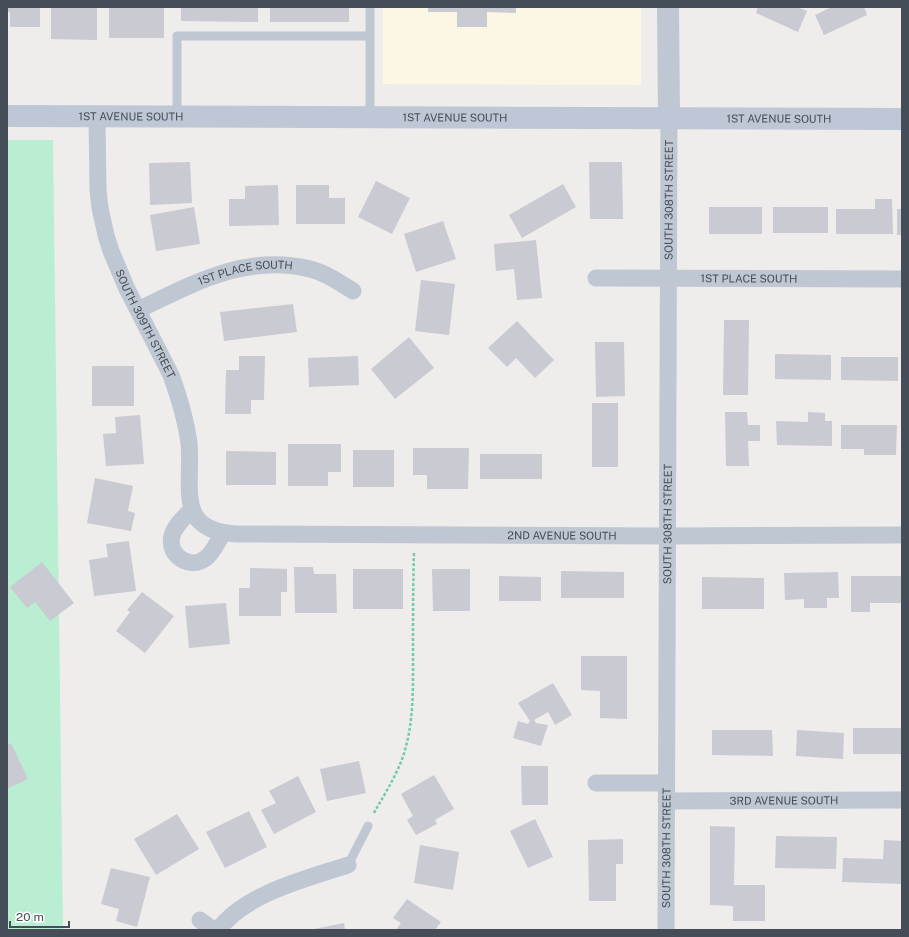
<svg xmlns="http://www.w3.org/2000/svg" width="909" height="937" font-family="'Public Sans',sans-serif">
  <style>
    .commercial { fill: #fbf7e4 }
    .green { fill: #b9eed3 }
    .building { fill: #c9cad2 }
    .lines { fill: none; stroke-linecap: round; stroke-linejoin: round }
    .path { stroke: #71cca8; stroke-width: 2.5; stroke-dasharray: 3 2; stroke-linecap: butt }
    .service { stroke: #bfc7d2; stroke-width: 9 }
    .minor { stroke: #bfc7d2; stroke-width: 17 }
    .tertiary { stroke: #bfc7d2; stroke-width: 22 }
    .secondary { stroke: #bec7d6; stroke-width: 22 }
    .labels { text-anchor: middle; stroke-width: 3; stroke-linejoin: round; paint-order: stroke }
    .street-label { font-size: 11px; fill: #454d59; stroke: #fff }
  </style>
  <rect width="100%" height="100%" fill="#efecec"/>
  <path class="commercial" d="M 383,7 L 641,7 L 641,85 L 383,84 Z"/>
  <path class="green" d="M 7,140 L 53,140 L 63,930 L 7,930 Z"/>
  <path class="building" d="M 7,7 L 40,7 L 40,27 L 10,27 L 10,12 L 7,12 Z
    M 51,7 L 97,7 L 97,40 L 51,39 Z
    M 109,7 L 164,7 L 164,38 L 109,38 Z
    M 181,7 L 258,7 L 258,22 L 181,21 Z
    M 270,7 L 349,7 L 349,22 L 270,22 Z
    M 428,7 L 516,7 L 516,13 L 487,12 L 487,27 L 457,27 L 457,12 L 428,12 Z
    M 758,7 L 797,7 L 807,11 L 798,32 L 756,13 Z
    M 832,7 L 864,7 L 867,15 L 824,35 L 815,15 Z
    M 190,162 L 192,203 L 150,205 L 149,163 Z
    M 589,162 L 622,162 L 623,219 L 590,219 Z
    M 376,181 L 410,198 L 392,234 L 358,217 Z
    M 563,184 L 576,207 L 522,238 L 509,215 Z
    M 278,185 L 279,225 L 229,226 L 229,199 L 245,199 L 245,186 Z
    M 296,185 L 329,185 L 329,198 L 345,198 L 345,224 L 296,224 Z
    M 875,199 L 892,199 L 893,234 L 836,234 L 836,209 L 875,209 Z
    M 194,207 L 200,244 L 156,251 L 150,215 Z
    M 709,207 L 762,207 L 762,234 L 709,234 Z
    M 773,207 L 828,207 L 828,233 L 773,233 Z
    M 897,209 L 902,209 L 902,235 L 897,235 Z
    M 443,221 L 456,259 L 416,272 L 404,234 Z
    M 536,240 L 542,298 L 517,300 L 514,269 L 496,271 L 494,244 Z
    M 421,280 L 455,284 L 449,335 L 415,331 Z
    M 293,304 L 297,332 L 224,341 L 220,312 Z
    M 724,320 L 749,320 L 748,395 L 723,395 Z
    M 517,321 L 554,360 L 535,378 L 516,358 L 507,367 L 488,348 Z
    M 409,337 L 434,368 L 395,399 L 371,369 Z
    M 595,342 L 624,342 L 625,396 L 596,397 Z
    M 775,354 L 831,355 L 831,380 L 775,379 Z
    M 239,356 L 265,356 L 264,400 L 251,400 L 251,414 L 225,414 L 226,370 L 239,370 Z
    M 358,356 L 359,385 L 309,387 L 308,358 Z
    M 841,357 L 898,357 L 898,381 L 841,380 Z
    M 92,366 L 134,366 L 134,406 L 92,406 Z
    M 592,403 L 618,403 L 618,467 L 592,467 Z
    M 725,412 L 747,412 L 748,425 L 760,425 L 760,441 L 748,441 L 749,466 L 726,466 Z
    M 808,412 L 825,413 L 825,421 L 832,421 L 832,446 L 777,445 L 776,421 L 808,422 Z
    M 140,415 L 144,464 L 106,466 L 103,434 L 116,433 L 115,417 Z
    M 841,425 L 897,425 L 896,455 L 864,455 L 864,449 L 841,449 Z
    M 288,444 L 341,444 L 341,472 L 328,472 L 328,486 L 288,486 Z
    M 413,448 L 469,448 L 468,489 L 427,489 L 427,475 L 413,475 Z
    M 353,450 L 394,450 L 394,487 L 353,487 Z
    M 226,451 L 276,452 L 276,485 L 226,485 Z
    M 480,454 L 542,454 L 542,479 L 480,479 Z
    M 95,478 L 133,486 L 128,511 L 135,513 L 131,531 L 87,523 Z
    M 129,541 L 136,591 L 94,596 L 89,560 L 108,557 L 106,544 Z
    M 42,562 L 74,603 L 50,621 L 35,602 L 27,608 L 10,587 Z
    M 294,567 L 313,567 L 314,574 L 336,574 L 337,613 L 295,613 Z
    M 250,568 L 287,569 L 287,592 L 281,592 L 281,616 L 239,616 L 239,588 L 250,588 Z
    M 353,569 L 403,569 L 403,609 L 353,609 Z
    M 432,569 L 470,569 L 470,611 L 433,611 Z
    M 561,571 L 624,572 L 624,598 L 561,598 Z
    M 838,572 L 839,598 L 827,598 L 827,608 L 804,608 L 804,599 L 785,600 L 784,573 Z
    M 499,576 L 541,577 L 541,601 L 499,601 Z
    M 851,576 L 902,576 L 902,603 L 870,603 L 870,612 L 851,612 Z
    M 702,577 L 764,578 L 764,609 L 702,609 Z
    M 142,592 L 174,616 L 145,653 L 116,631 L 130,612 L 127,610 Z
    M 226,603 L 230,644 L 189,648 L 185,606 Z
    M 581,656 L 627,656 L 627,719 L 600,718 L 600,691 L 581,690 Z
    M 553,683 L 572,715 L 555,725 L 548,712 L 534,720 L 536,723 L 548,725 L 541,746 L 513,738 L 518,721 L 528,724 L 530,721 L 518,703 Z
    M 853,728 L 902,728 L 902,754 L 853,754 Z
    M 712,730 L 772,730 L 773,756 L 712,755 Z
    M 797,730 L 844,733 L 843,759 L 796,756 Z
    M 11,743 L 28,779 L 7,789 L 7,745 Z
    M 359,761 L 366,793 L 327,801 L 320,769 Z
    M 521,766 L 548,766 L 548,805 L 522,805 Z
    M 434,775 L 454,809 L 435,820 L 437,824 L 416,835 L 407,820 L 413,816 L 401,794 Z
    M 298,776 L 316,812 L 274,834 L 261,810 L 276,803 L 269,791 Z
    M 249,811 L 267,847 L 225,868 L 206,832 Z
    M 177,814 L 199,849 L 156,875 L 134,839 Z
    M 535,819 L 553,857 L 528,868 L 510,831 Z
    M 710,826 L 735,827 L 734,885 L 765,885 L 765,921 L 733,921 L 733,906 L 710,905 Z
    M 776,836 L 837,837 L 836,869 L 775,868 Z
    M 623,839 L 623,864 L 616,864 L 616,901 L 589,901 L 588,840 Z
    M 884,840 L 902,841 L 902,884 L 842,882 L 843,858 L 883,859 Z
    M 420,845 L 459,852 L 453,890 L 414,883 Z
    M 111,868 L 150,877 L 137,927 L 116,921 L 119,909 L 101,904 Z
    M 407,899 L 441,922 L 435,930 L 396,930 L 401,923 L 393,918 Z
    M 344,923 L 345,930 L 314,930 L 314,929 Z"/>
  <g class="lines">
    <path class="path" d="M 374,813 C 385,793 399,772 405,750 C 414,719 413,685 413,653 C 413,619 413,586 414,552"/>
    <path class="service" d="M 370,7 L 370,117
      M 177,116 L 177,36 L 370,36
      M 348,865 L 368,826"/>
    <g class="minor">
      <path id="s1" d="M 97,116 L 98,190 L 100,208 L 106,235 L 111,251 L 127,289 L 171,375 C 179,397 186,420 189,443 C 193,487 174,531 237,534 L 667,536 L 902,535"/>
      <path id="s2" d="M 596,278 L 902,279"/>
      <path id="s3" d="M 138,310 C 192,284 247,253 310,269 C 326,273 339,282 353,291"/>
      <path d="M 192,509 C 185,517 174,526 172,536 C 167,555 190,571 206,558 C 213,553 218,541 223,533"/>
      <path d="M 596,783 L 666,783"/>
      <path id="s4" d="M 666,801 L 902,800"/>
      <path d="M 200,920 L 213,930"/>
      <path d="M 218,930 C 246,893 306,879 348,865"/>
      <path id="s5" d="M 666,930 L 669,118"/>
    </g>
    <path class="tertiary" d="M 668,7 L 669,118"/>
    <path class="secondary" id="s6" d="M 7,116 L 902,119"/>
  </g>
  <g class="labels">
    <g class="street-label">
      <text dy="4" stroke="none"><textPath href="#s6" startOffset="124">1ST AVENUE SOUTH</textPath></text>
      <text dy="4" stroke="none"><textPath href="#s6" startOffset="448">1ST AVENUE SOUTH</textPath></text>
      <text dy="4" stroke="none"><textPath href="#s6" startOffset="772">1ST AVENUE SOUTH</textPath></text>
      <text dy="4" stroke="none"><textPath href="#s5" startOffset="730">SOUTH 308TH STREET</textPath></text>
      <text dy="4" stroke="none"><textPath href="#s3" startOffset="115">1ST PLACE SOUTH</textPath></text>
      <text dy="4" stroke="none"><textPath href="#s2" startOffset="153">1ST PLACE SOUTH</textPath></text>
      <text dy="4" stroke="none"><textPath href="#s1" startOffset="217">SOUTH 309TH STREET</textPath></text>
      <text dy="4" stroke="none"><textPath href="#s5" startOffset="406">SOUTH 308TH STREET</textPath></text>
      <text dy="4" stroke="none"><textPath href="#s1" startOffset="791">2ND AVENUE SOUTH</textPath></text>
      <text dy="4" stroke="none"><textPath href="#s4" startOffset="118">3RD AVENUE SOUTH</textPath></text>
      <text dy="4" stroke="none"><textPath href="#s5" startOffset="82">SOUTH 308TH STREET</textPath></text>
    </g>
  </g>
  <rect width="909" height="937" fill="none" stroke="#454d59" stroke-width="16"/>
  <path d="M10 921v6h59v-6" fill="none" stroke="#454d59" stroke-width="2"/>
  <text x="16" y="921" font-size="12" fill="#454d59" stroke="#ffffff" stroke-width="3" paint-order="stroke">20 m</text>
</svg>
